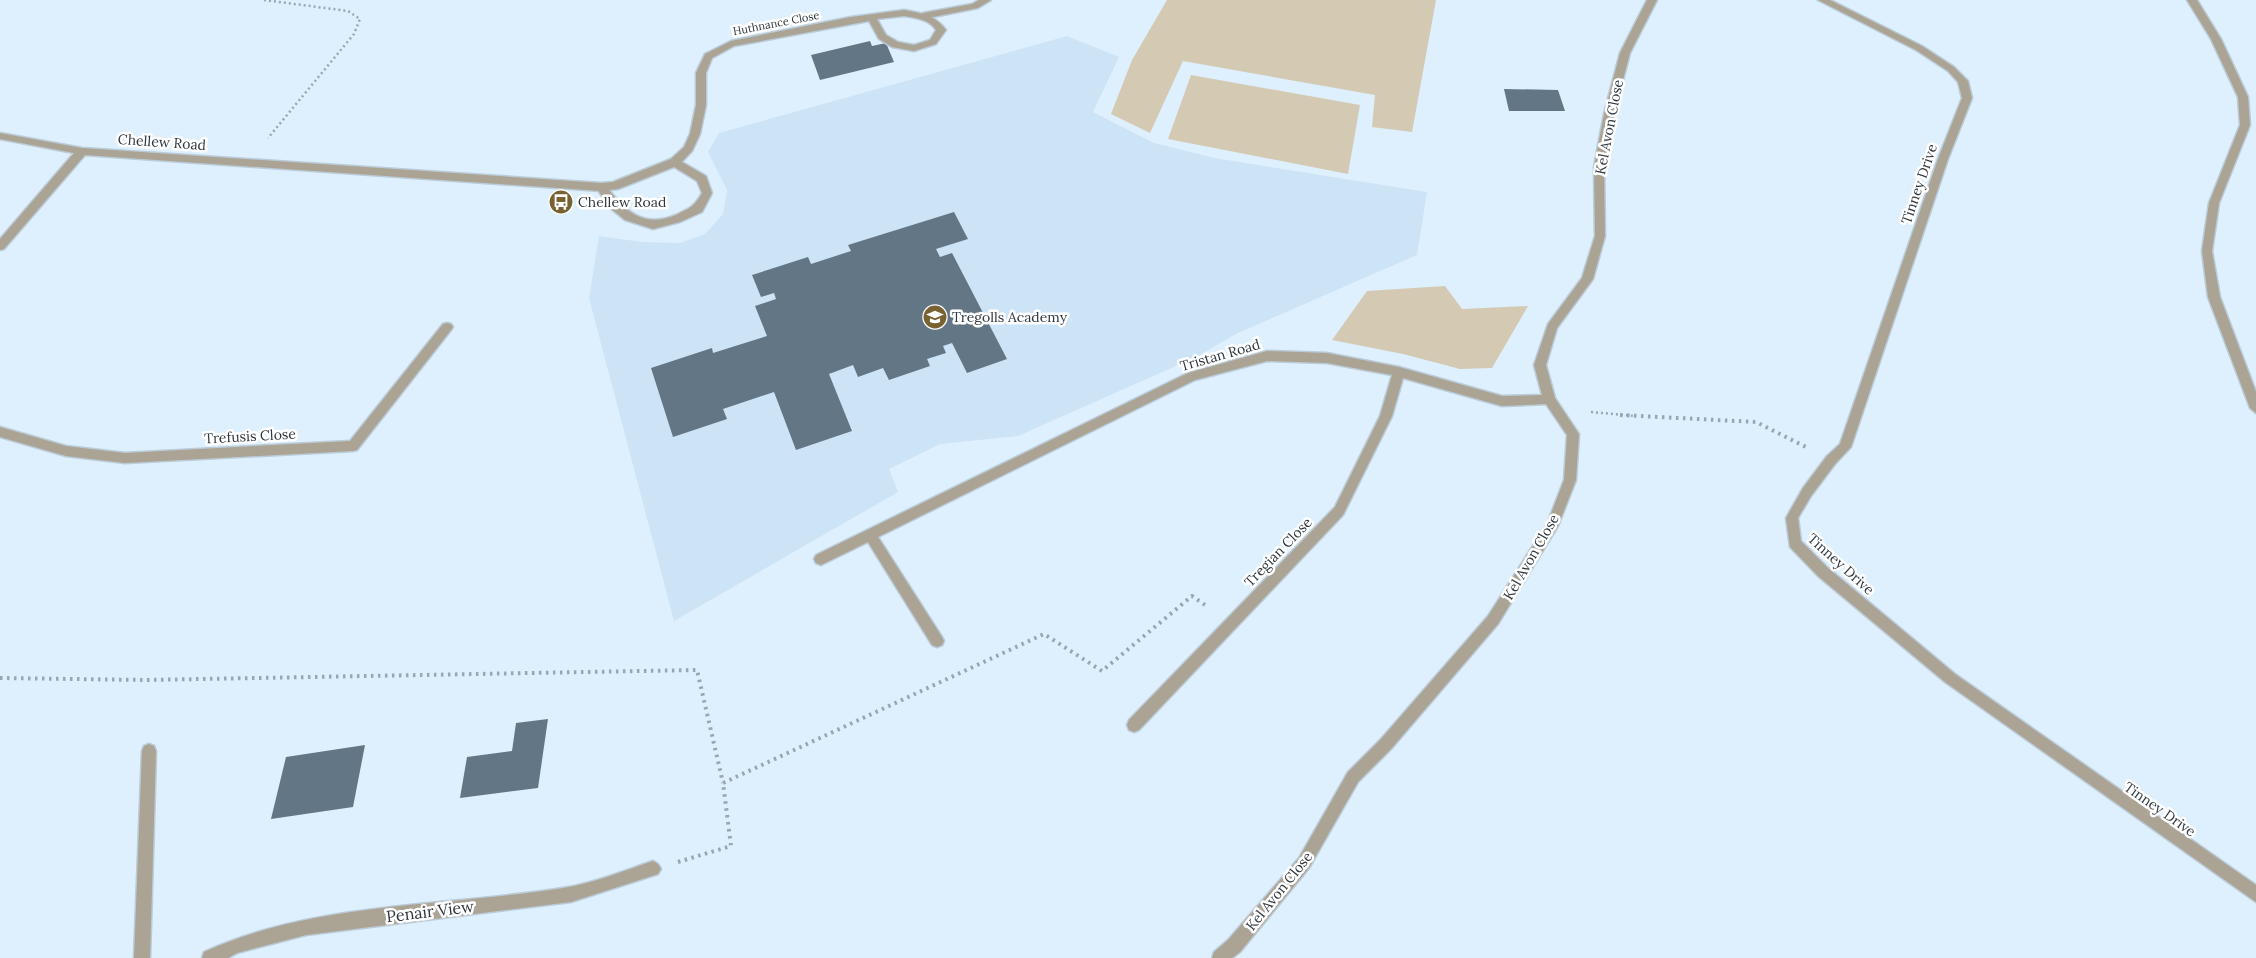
<svg xmlns="http://www.w3.org/2000/svg" width="2256" height="958" font-family="Lora,serif">
  <style>
    .built { fill: #cde4f6 }
    .green { fill: #d4c9b3 }
    .building { fill: #627686 }
    .lines { fill: none; stroke-linecap: round; stroke-linejoin: round }
    .lane-casing { stroke: #bbcbd8; stroke-width: 3 }
    .street-casing { stroke: #bbcbd8; stroke-width: 3 }
    .path-far1 { stroke: #98a6b1; stroke-width: 2.5; stroke-dasharray: 2 3; stroke-linecap: butt }
    .path { stroke: #98a6b1; stroke-width: 4; stroke-dasharray: 2.5 4.5; stroke-linecap: butt }
    .lane { fill: #aba393; fill-rule: evenodd }
    .street { fill: #aba393; fill-rule: evenodd }
    .labels { text-anchor: middle; stroke-width: 5; stroke-linejoin: round; paint-order: stroke }
    .far-street-label { font-size: 11px; fill: #2e373e; stroke: #fff }
    .street-label { font-size: 14px; fill: #2e373e; stroke: #fff }
    .poi-label { font-size: 14px; fill: #2e373e; stroke: #fff; text-anchor: start }
    .near-street-label { font-size: 16px; fill: #2e373e; stroke: #fff }
  </style>
  <rect width="100%" height="100%" fill="#def0fe"/>
  <path class="built" d="M 1067,36 L 1119,57 L 1093,112 L 1154,143 L 1214,158 L 1427,192 L 1417,255 L 1238,333 L 1196,357 L 1018,436 L 940,444 L 889,469 L 898,492 L 674,621 L 589,298 L 599,236 L 642,242 L 680,243 L 705,234 L 723,214 L 727,190 L 708,152 L 719,133 Z"/>
  <path class="green" d="M 1167,0 L 1436,0 L 1412,132 L 1372,127 L 1375,95 L 1183,61 L 1150,133 L 1111,114 L 1132,60 Z
    M 1191,75 L 1360,105 L 1348,174 L 1168,139 Z
    M 1445,286 L 1462,309 L 1528,306 L 1492,368 L 1460,369 L 1403,354 L 1332,340 L 1367,291 Z"/>
  <path class="building" d="M 870,41 L 872,46 L 886,43 L 894,62 L 820,80 L 811,55 Z
    M 1504,89 L 1558,90 L 1565,111 L 1509,111 Z
    M 954,212 L 968,239 L 936,249 L 940,257 L 952,253 L 1007,359 L 967,373 L 952,343 L 943,346 L 946,353 L 927,359 L 930,366 L 889,380 L 883,368 L 858,377 L 853,365 L 829,374 L 852,431 L 796,450 L 774,392 L 723,409 L 727,419 L 673,437 L 651,368 L 712,348 L 713,353 L 767,336 L 755,306 L 776,299 L 774,293 L 761,297 L 752,275 L 808,257 L 811,264 L 851,251 L 848,245 Z
    M 548,719 L 538,788 L 460,798 L 467,757 L 512,751 L 516,723 Z
    M 365,745 L 353,807 L 271,819 L 286,757 Z"/>
  <g class="lines">
    <defs>
      <path id="lane" d="M 979,0 L 991,0 L 978,8 L 923,19 L 918,16 L 923,13 L 972,4 Z
        M 675,158 L 706,176 L 712,193 L 702,212 L 680,222 L 653,229 L 625,220 L 609,207 L 596,187 L 597,184 L 605,184 C 623,210 643,229 676,215 C 690,208 694,207 702,193 L 697,181 L 671,165 L 671,159 Z"/>
      <path id="street" d="M 1647,0 L 1657,0 L 1630,53 L 1614,114 L 1604,167 L 1605,236 L 1593,279 L 1557,328 L 1546,365 L 1555,398 L 1579,434 L 1576,480 L 1558,526 L 1498,624 L 1391,749 L 1358,782 L 1309,868 L 1240,952 L 1232,958 L 1212,958 L 1214,952 L 1228,940 L 1299,858 L 1348,772 L 1381,739 L 1488,616 L 1547,524 L 1564,480 L 1567,435 L 1546,404 L 1502,406 L 1403,378 L 1392,416 L 1343,515 L 1139,730 L 1134,732 L 1129,730 L 1127,725 L 1129,720 L 1335,507 L 1380,416 L 1392,375 L 1327,363 L 1267,361 L 1195,380 L 878,537 L 942,637 L 944,641 L 942,645 L 937,647 L 932,645 L 868,542 L 821,565 L 816,563 L 814,559 L 816,555 L 1188,373 L 1267,351 L 1327,353 L 1399,367 L 1502,396 L 1542,395 L 1534,365 L 1548,324 L 1582,278 L 1595,236 L 1594,167 L 1604,114 L 1620,53 Z
        M 1818,0 L 1830,0 L 1922,46 L 1954,67 L 1968,81 L 1972,98 L 1948,159 L 1851,447 L 1835,464 L 1811,496 L 1798,518 L 1801,541 L 1828,568 L 1955,674 L 2256,885 L 2256,902 L 1945,682 L 1818,576 L 1790,547 L 1786,518 L 1803,488 L 1827,456 L 1840,444 L 1938,159 L 1962,98 L 1958,82 L 1948,71 L 1916,50 Z
        M 2187,0 L 2197,0 L 2221,39 L 2248,97 L 2250,125 L 2219,203 L 2212,251 L 2220,297 L 2256,392 L 2256,413 L 2250,408 L 2208,297 L 2202,251 L 2209,203 L 2240,125 L 2238,97 L 2211,39 Z
        M 904,10 C 921,13 935,15 946,30 L 936,44 L 914,51 L 892,47 L 879,39 L 869,21 L 734,46 L 712,58 L 706,73 L 706,105 L 700,134 L 692,151 L 679,165 L 618,189 L 601,191 L 85,155 L 4,249 L 0,250 L 0,239 L 74,153 L 0,139 L 0,133 L 82,148 L 601,183 L 613,182 L 671,159 L 684,147 L 690,134 L 696,105 L 696,73 L 705,54 L 731,41 L 851,17 ZM 904,16 C 916,18 929,19 936,30 L 930,40 L 914,45 L 898,42 L 886,35 L 877,19 Z
        M 447,323 L 451,324 L 453,327 L 451,330 L 357,450 L 353,451 L 125,463 L 66,456 L 0,437 L 0,427 L 66,446 L 125,453 L 350,441 L 443,324 Z
        M 149,744 L 154,746 L 156,751 L 150,958 L 134,958 L 142,751 L 144,746 Z
        M 653,861 L 658,864 L 661,869 L 658,874 L 571,902 L 306,935 L 237,953 L 228,958 L 202,958 L 204,952 C 315,901 450,907 569,887 C 597,882 626,870 653,861 Z"/>
    </defs>
    <use href="#lane" class="lane-casing"/>
    <use href="#street" class="street-casing"/>
    <path class="path-far1" d="M 264,0 L 348,11 L 360,19 L 354,34 L 268,138
      M 1591,412 L 1635,416"/>
    <path class="path" d="M 1620,415 L 1756,422 L 1806,447
      M 0,678 L 145,680 L 697,670 L 723,783
      M 678,862 L 731,846 L 723,783 L 1044,634 L 1102,671 L 1192,596 L 1208,607"/>
    <use href="#lane" class="lane"/>
    <use href="#street" class="street"/>
  </g>
  <defs>
    <symbol id="bus-disc" viewBox="-11 -11 22 22"><circle r="9.5" fill="#786232" stroke="#fff"/><path d="M-5-6H5V4H4V6H2V4H-2V6H-4V4H-5ZM-3.5-4V0h7V-4ZM-3.5 1.2v1.5H-2V1.2ZM2 1.2v1.5H3.5V1.2Z" fill="#fff"/></symbol>
    <symbol id="school-disc" viewBox="-11 -11 22 22"><circle r="9.5" fill="#786232" stroke="#fff"/><path d="M0-5L7-2L0 1L-7-2ZM-4 1L0 2.5L4 1V4Q0 6-4 4Z" fill="#fff"/></symbol>
  </defs>
  <g fill-rule="evenodd">
    <use href="#bus-disc" x="547" y="188" width="28" height="28"/>
    <use href="#school-disc" x="921" y="303" width="28" height="28"/>
  </g>
  <g class="labels">
    <g class="far-street-label">
      <text transform="translate(776 23) rotate(-11)" y="4">Huthnance Close</text>
    </g>
    <g class="street-label">
      <text transform="translate(1609 127) rotate(-79)" y="5">Kel Avon Close</text>
      <text transform="translate(162 142) rotate(4)" y="5">Chellew Road</text>
      <text transform="translate(1919 184) rotate(-71)" y="5">Tinney Drive</text>
      <text transform="translate(1220 355) rotate(-16)" y="5">Tristan Road</text>
      <text transform="translate(250 436) rotate(-3)" y="5">Trefusis Close</text>
      <text transform="translate(1278 552) rotate(-46)" y="5">Tregian Close</text>
      <text transform="translate(1531 557) rotate(-60)" y="5">Kel Avon Close</text>
      <text transform="translate(1841 564) rotate(42)" y="5">Tinney Drive</text>
      <text transform="translate(2160 809) rotate(35)" y="5">Tinney Drive</text>
      <text transform="translate(1279 891) rotate(-51)" y="5">Kel Avon Close</text>
    </g>
    <g class="poi-label">
      <text x="578" y="207">Chellew Road</text>
      <text x="952" y="322">Tregolls Academy</text>
    </g>
    <g class="near-street-label">
      <text transform="translate(430 911) rotate(-7)" y="6">Penair View</text>
    </g>
  </g>
</svg>
